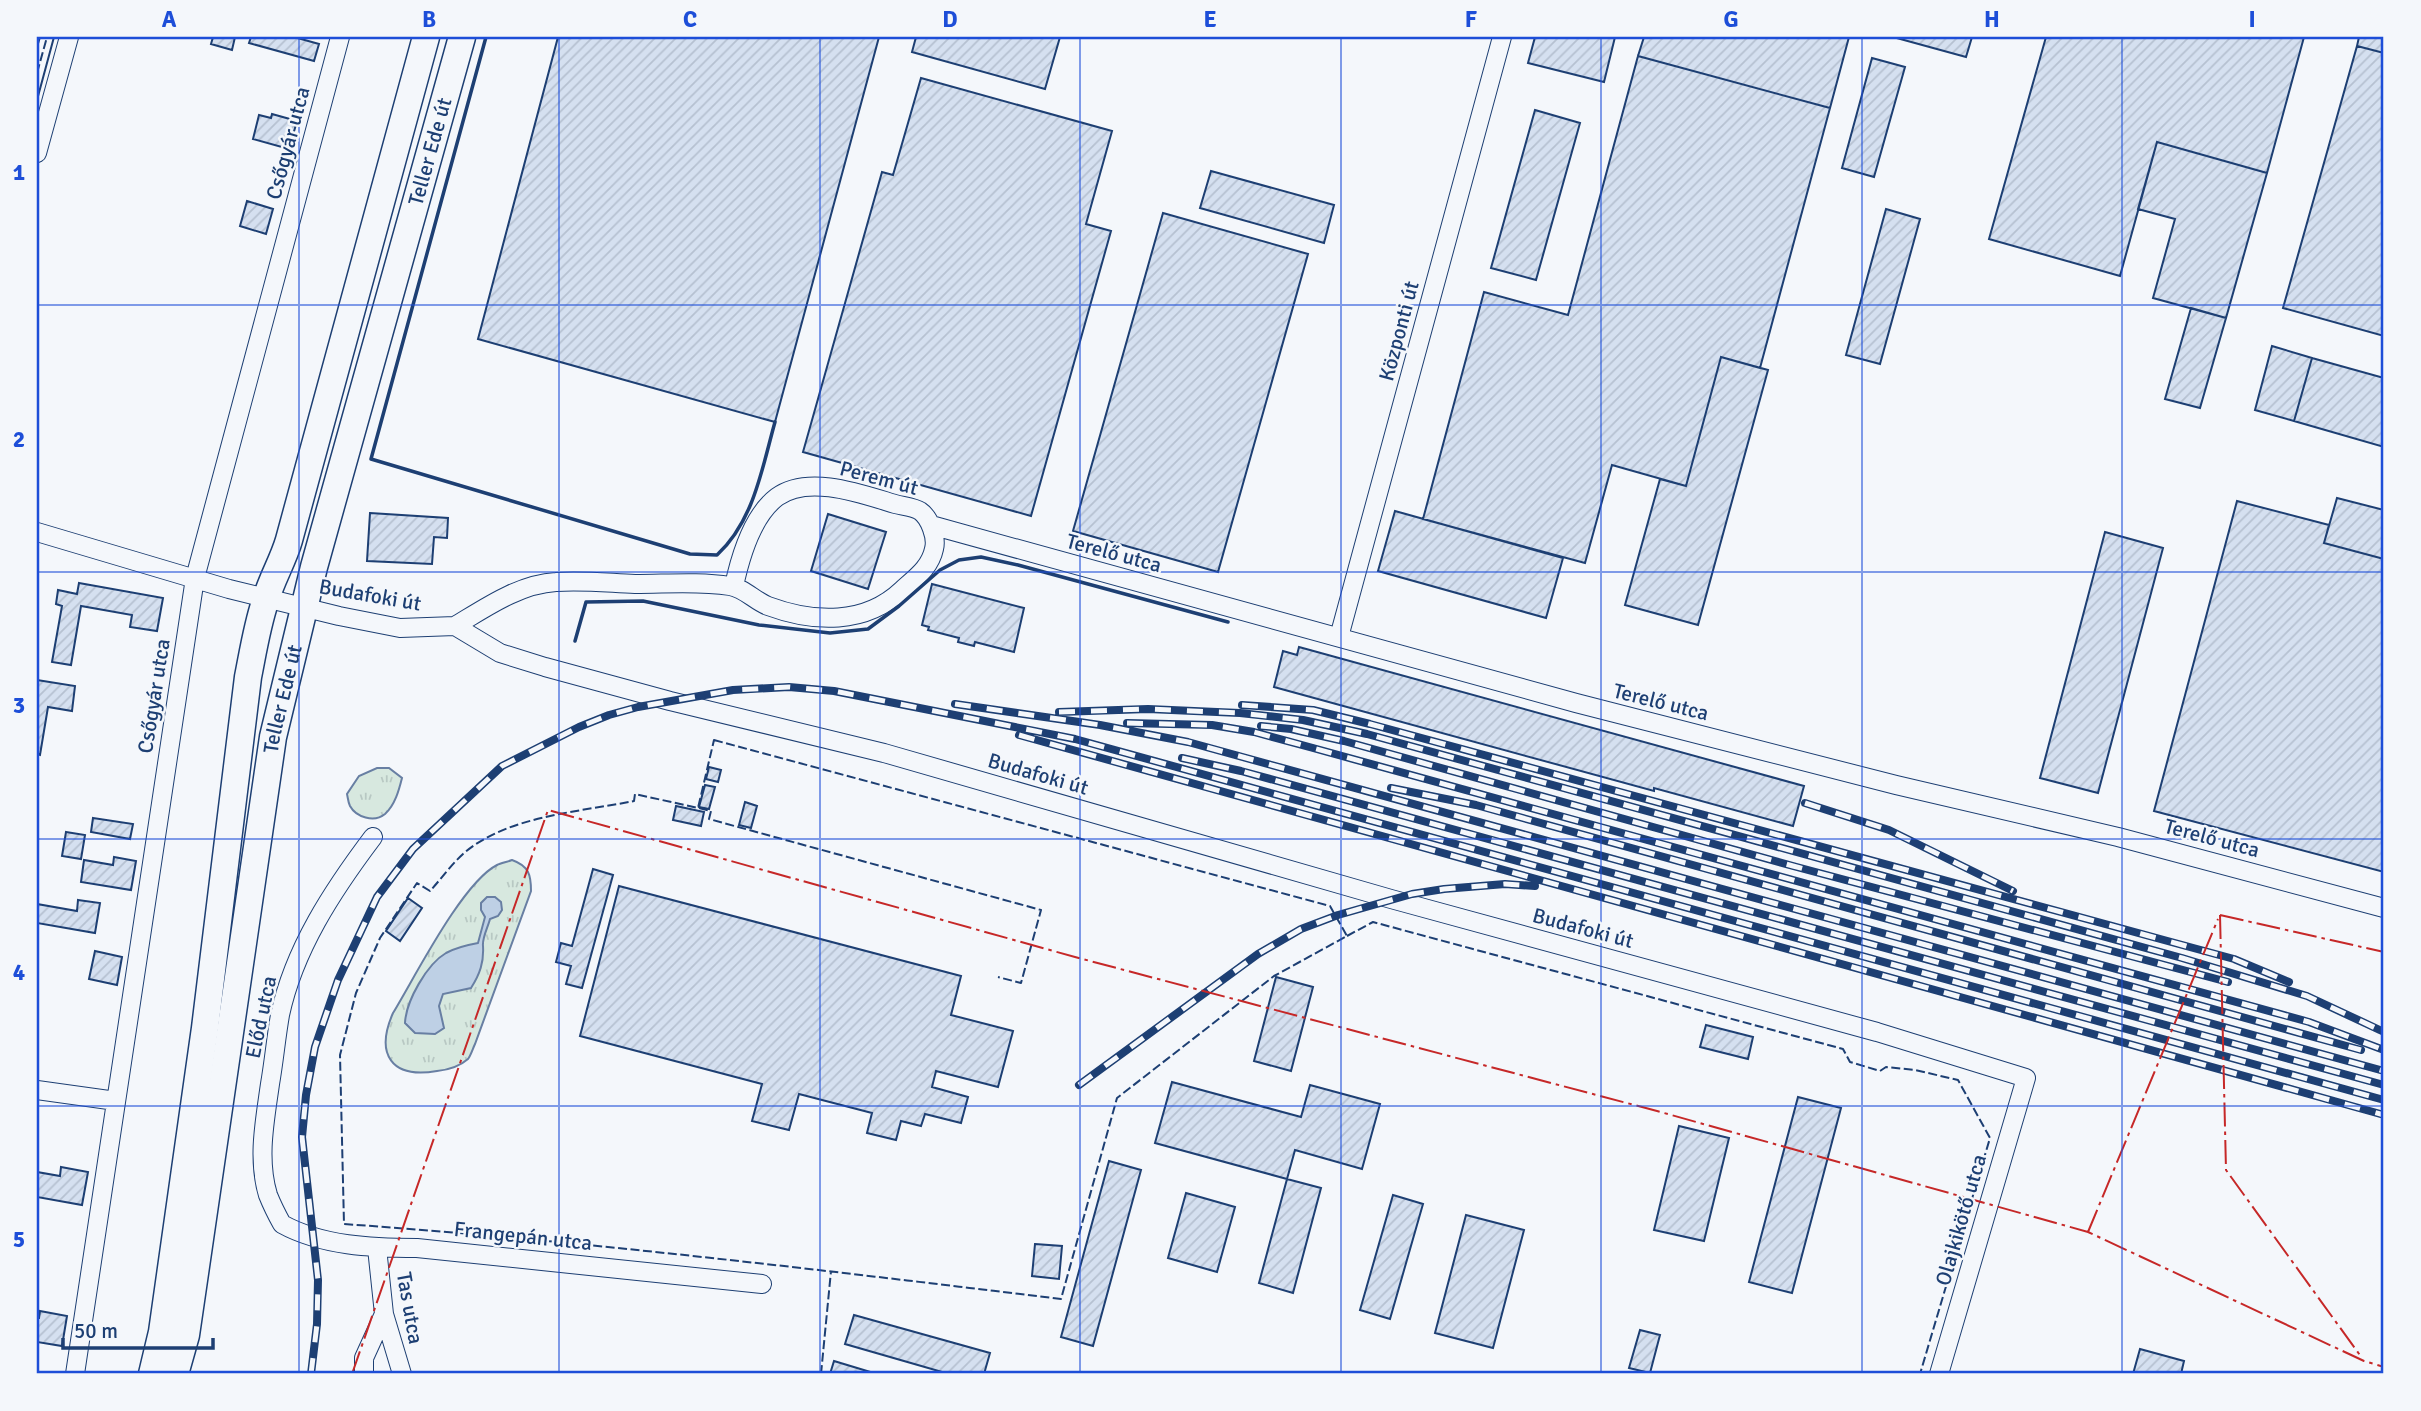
<svg xmlns="http://www.w3.org/2000/svg" width="2421" height="1411" font-family="Signika,sans-serif">
  <style>
    .grass { fill: url(#grass-tufts); stroke: #687fa3; stroke-width: 2 }
    .water { fill: #bed0e5; stroke: #687fa3; stroke-width: 2 }
    .building { fill: url(#building-hatch); stroke: #1d3f73; stroke-width: 2 }
    .lines { fill: none; stroke-linecap: round; stroke-linejoin: round }
    .minor-casing { stroke: #1d3f73; stroke-width: 20 }
    .secondary-casing { stroke: #1d3f73; stroke-width: 29 }
    .minor { stroke: #f4f7fb; stroke-width: 18 }
    .secondary { stroke: #f4f7fb; stroke-width: 26 }
    .tram { stroke: #1d3f73; stroke-width: 2 }
    .rail-casing { stroke: #1d3f73; stroke-width: 8 }
    .rail { stroke: #f4f7fb; stroke-width: 5; stroke-dasharray: 16; stroke-linecap: butt }
    .fence { stroke: #1d3f73; stroke-width: 2; stroke-dasharray: 9 3.5; stroke-linecap: butt }
    .wall { stroke: #1d3f73; stroke-width: 3.5 }
    .power { stroke: #c62828; stroke-width: 2; stroke-dasharray: 24 5 3.5 5; stroke-linecap: butt }
    .grid { fill: none; stroke: #1d4ed8; stroke-width: 2; stroke-opacity: 0.55 }
    .labels { text-anchor: middle; stroke-width: 5; stroke-linejoin: round; paint-order: stroke }
    .street-label { font-size: 21px; fill: #1d3f73; stroke: #f4f7fb }
    .neatline { fill: none; stroke: #1d4ed8; stroke-width: 2.5 }
    .grid-label { font-size: 23px; text-anchor: middle; font-weight: bold; fill: #1d4ed8 }
  </style>
  <defs>
    <pattern id="grass-tufts" width="24" height="20" patternUnits="userSpaceOnUse" patternTransform="scale(1.75)"><rect width="24" height="20" fill="#d7e8df"/><path d="M3 7l-1-3M5 7V3M7 7l1-3M15 17l-1-3M17 17v-4M19 17l1-3" fill="none" stroke="#b8c8c3"/></pattern>
    <pattern id="building-hatch" width="6" height="6" patternUnits="userSpaceOnUse" patternTransform="scale(1.75)"><rect width="6" height="6" fill="#d5e0f0"/><path d="M-1 1l2-2M0 6l6-6M5 7l2-2" fill="none" stroke="#b6c1d1"/></pattern>
  </defs>
  <rect width="100%" height="100%" fill="#f4f7fb"/>
  <path class="grass" d="M 377,768 L 389,768 L 402,778 C 399,790 395,805 385,814 C 374,823 356,817 350,806 C 348,802 348,798 347,794 L 359,776 Z
    M 512,860 C 529,866 531,875 531,891 L 475,1044 C 473,1048 471,1055 468,1059 C 460,1066 447,1070 437,1071 C 391,1079 375,1054 393,1013 C 415,977 462,883 497,865 C 501,863 507,862 512,860 Z"/>
  <path class="water" d="M 487,897 L 495,897 L 501,902 L 502,910 L 498,916 L 490,919 C 488,927 482,938 483,946 C 484,962 480,974 471,988 L 443,994 L 439,1006 L 444,1028 L 435,1034 L 415,1033 L 405,1023 C 406,1001 427,964 446,953 C 457,947 467,945 478,943 L 485,917 L 481,910 L 481,903 Z"/>
  <path class="building" d="M 213,37 L 235,37 L 232,50 L 211,44 Z
    M 251,37 L 294,37 L 319,44 L 314,61 L 249,43 Z
    M 558,37 L 879,37 L 775,422 L 478,339 Z
    M 916,37 L 1060,37 L 1045,89 L 912,52 Z
    M 1535,37 L 1615,37 L 1604,82 L 1528,63 Z
    M 1644,37 L 1849,37 L 1830,108 L 1638,56 Z
    M 1893,37 L 1972,37 L 1966,57 Z
    M 2046,37 L 2304,37 L 2267,173 L 2157,142 L 2120,276 L 1989,239 Z
    M 2359,37 L 2384,37 L 2384,53 L 2357,46 Z
    M 2357,46 L 2384,53 L 2384,336 L 2283,308 Z
    M 1638,56 L 1830,108 L 1760,368 L 1721,357 L 1686,486 L 1612,465 L 1585,563 L 1423,519 L 1484,292 L 1568,315 Z
    M 1872,58 L 1905,67 L 1874,177 L 1842,168 Z
    M 921,78 L 1112,131 L 1086,224 L 1111,231 L 1031,516 L 803,452 L 882,172 L 893,175 Z
    M 1535,110 L 1580,123 L 1536,280 L 1491,268 Z
    M 272,114 L 297,121 L 289,149 L 253,139 L 259,115 L 271,118 Z
    M 2157,142 L 2267,173 L 2226,318 L 2153,298 L 2175,219 L 2138,209 Z
    M 1211,171 L 1334,205 L 1324,243 L 1200,208 Z
    M 247,201 L 273,209 L 266,234 L 240,226 Z
    M 1886,209 L 1920,219 L 1880,364 L 1846,355 Z
    M 1163,213 L 1308,254 L 1218,572 L 1073,531 Z
    M 2191,308 L 2226,318 L 2200,408 L 2165,399 Z
    M 2272,346 L 2312,358 L 2294,421 L 2255,410 Z
    M 1721,357 L 1768,370 L 1698,625 L 1625,605 L 1660,479 L 1686,486 Z
    M 2312,358 L 2384,378 L 2384,447 L 2294,421 Z
    M 2337,498 L 2384,510 L 2384,559 L 2324,543 Z
    M 2237,501 L 2329,525 L 2324,543 L 2384,559 L 2384,872 L 2154,811 Z
    M 1395,511 L 1563,558 L 1546,618 L 1378,571 Z
    M 370,513 L 448,518 L 447,538 L 434,537 L 432,564 L 367,561 Z
    M 828,514 L 886,532 L 868,589 L 811,571 Z
    M 2105,532 L 2163,548 L 2098,793 L 2040,778 Z
    M 79,583 L 163,598 L 157,631 L 130,627 L 132,615 L 81,606 L 71,665 L 52,662 L 62,606 L 56,604 L 58,590 L 77,594 Z
    M 932,584 L 1024,608 L 1014,652 L 975,642 L 974,646 L 958,642 L 959,638 L 928,630 L 929,627 L 922,625 Z
    M 1299,647 L 1804,786 L 1793,826 L 1654,788 L 1654,791 L 1274,687 L 1283,651 L 1297,655 Z
    M 37,680 L 75,686 L 72,711 L 48,707 L 40,755 L 37,754 Z
    M 709,767 L 721,770 L 718,782 L 706,779 Z
    M 705,785 L 715,787 L 709,809 L 699,807 Z
    M 745,802 L 757,806 L 751,828 L 739,825 Z
    M 676,806 L 704,812 L 701,826 L 673,820 Z
    M 93,818 L 133,824 L 130,839 L 91,832 Z
    M 66,832 L 85,835 L 81,859 L 62,856 Z
    M 114,857 L 136,861 L 131,890 L 81,882 L 84,860 L 113,865 Z
    M 593,869 L 613,875 L 582,988 L 566,984 L 571,966 L 556,962 L 561,943 L 572,946 Z
    M 619,886 L 961,976 L 951,1015 L 1013,1031 L 998,1087 L 936,1071 L 932,1087 L 968,1097 L 961,1123 L 925,1114 L 921,1126 L 901,1121 L 896,1140 L 867,1133 L 872,1113 L 799,1094 L 789,1130 L 752,1121 L 762,1084 L 580,1036 Z
    M 408,898 L 422,908 L 400,941 L 386,931 Z
    M 78,900 L 100,903 L 95,933 L 37,923 L 37,904 L 77,911 Z
    M 95,951 L 122,957 L 117,985 L 89,979 Z
    M 1276,977 L 1313,987 L 1291,1071 L 1254,1061 Z
    M 1706,1025 L 1753,1037 L 1748,1059 L 1700,1047 Z
    M 1172,1082 L 1301,1117 L 1310,1085 L 1380,1104 L 1362,1169 L 1295,1150 L 1287,1179 L 1155,1143 Z
    M 1798,1097 L 1841,1108 L 1792,1293 L 1749,1282 Z
    M 1679,1126 L 1729,1138 L 1704,1241 L 1654,1230 Z
    M 1109,1161 L 1141,1170 L 1093,1346 L 1061,1337 Z
    M 61,1167 L 88,1172 L 82,1205 L 37,1197 L 37,1172 L 60,1176 Z
    M 1287,1179 L 1321,1188 L 1293,1293 L 1259,1283 Z
    M 1186,1193 L 1235,1207 L 1217,1272 L 1168,1258 Z
    M 1393,1195 L 1423,1204 L 1390,1319 L 1360,1310 Z
    M 1466,1215 L 1524,1230 L 1493,1348 L 1435,1333 Z
    M 1035,1244 L 1062,1246 L 1059,1279 L 1032,1276 Z
    M 40,1311 L 67,1316 L 62,1346 L 37,1342 L 37,1318 L 39,1318 Z
    M 854,1315 L 990,1353 L 984,1374 L 949,1374 L 845,1344 Z
    M 1640,1330 L 1660,1335 L 1650,1373 L 1629,1368 Z
    M 2140,1349 L 2184,1361 L 2181,1374 L 2133,1374 Z
    M 834,1361 L 877,1374 L 830,1374 Z"/>
  <g class="lines">
    <defs>
      <path id="minor" d="M 37,153 L 69,37
        M 931,525 L 1576,703 L 1896,785 L 2118,837 L 2384,908
        M 37,532 L 229,589 L 339,616 L 400,628 L 455,626 L 500,653 L 545,667 L 670,701 L 884,753 L 1391,899 L 1877,1032 L 2026,1078 L 1939,1374
        M 455,626 C 485,608 519,584 556,582 C 582,580 609,583 635,584 C 667,584 699,581 730,586 C 744,588 755,601 768,606 C 814,623 865,625 902,590 C 915,578 930,568 934,549 C 937,538 930,518 920,511 C 914,507 902,506 895,504 C 862,494 808,474 777,497 C 752,516 740,558 734,586
        M 1339,637 L 1502,37
        M 373,837 C 333,890 294,949 280,1015 C 276,1038 274,1061 270,1084 C 265,1120 257,1159 268,1195 C 272,1205 277,1215 282,1224 C 322,1246 372,1248 417,1248 L 762,1284
        M 37,1090 L 116,1101
        M 377,1248 L 384,1314 L 402,1374
        M 75,1374 L 195,578 L 340,37
        M 364,1374 L 364,1358 L 384,1314"/>
      <g id="secondary">
        <path d="M 152,1374 L 162,1332 L 205,1028 L 248,677 C 253,652 257,626 265,602 C 271,580 283,561 289,540 L 426,37"/>
        <path id="s1" d="M 175,1374 L 186,1335 L 273,737 L 314,567 L 462,37"/>
      </g>
    </defs>
    <use href="#minor" class="minor-casing"/>
    <use href="#secondary" class="secondary-casing"/>
    <use href="#minor" class="minor"/>
    <use href="#secondary" class="secondary"/>
    <path class="tram" d="M 37,47 L 40,37
      M 37,100 L 54,37"/>
    <defs>
      <path id="rail" d="M 955,704 L 1100,725 L 1188,742 L 2384,1071
        M 1242,705 L 1313,710 L 1370,724 L 2186,946 L 2234,959 L 2289,982
        M 1059,712 L 1148,709 L 1240,713 L 1303,720 L 1367,734 L 2182,958 L 2307,996 L 2384,1032
        M 1127,723 L 1212,725 L 1254,732 L 1313,748 L 2309,1022 L 2384,1050
        M 1261,726 L 1291,729 L 1344,741 L 1793,866 L 2228,982
        M 1019,735 L 2384,1115
        M 1182,758 L 1241,771 L 2384,1085
        M 1391,788 L 1476,805 L 2361,1050
        M 1805,803 L 1889,830 L 2013,891
        M 1079,1085 L 1258,954 L 1301,929 L 1338,915 L 1412,894 L 1444,889 L 1505,884 L 1535,886
        M 311,1374 L 317,1324 L 318,1280 L 302,1137 L 306,1095 L 315,1047 L 338,980 L 377,897 L 413,849 L 502,766 L 579,727 L 609,715 L 638,707 L 733,690 L 789,687 L 834,691 L 1075,739 L 2384,1100"/>
    </defs>
    <use href="#rail" class="rail-casing"/>
    <use href="#rail" class="rail"/>
    <path class="fence" d="M 37,73 L 47,37
      M 714,740 L 1330,906 L 1347,936 L 1274,976 L 1117,1098 L 1061,1299 C 822,1270 583,1241 344,1224 L 340,1055 L 356,993 L 380,938 L 417,883 L 430,891 C 441,879 451,865 463,854 C 506,816 579,812 634,801 L 635,794 L 698,808 Z
      M 699,808 L 711,811 L 709,819 L 1041,910 L 1021,983 L 998,977
      M 1347,936 L 1373,922 L 1843,1049 L 1850,1062 L 1880,1071 L 1886,1067 L 1915,1070 L 1958,1080 L 1990,1138 L 1920,1374
      M 821,1374 L 831,1271"/>
    <path class="wall" d="M 486,37 L 371,459 L 690,554 L 717,555 C 754,521 762,468 775,422
      M 575,641 L 586,602 L 643,601 L 759,625 L 830,633 L 868,629 L 899,606 L 940,570 L 959,560 L 981,557 L 1018,565 L 1228,622"/>
    <path class="power" d="M 2220,915 L 2226,1170 L 2362,1358
      M 2220,915 L 2384,952
      M 2088,1232 L 2218,919
      M 352,1374 L 548,810 L 1075,957 L 1657,1111 L 2088,1232 L 2364,1361 L 2384,1367"/>
  </g>
  <path class="grid" d="M 299,37 L 299,1374M 559,37 L 559,1374M 820,37 L 820,1374M 1080,37 L 1080,1374M 1341,37 L 1341,1374M 1601,37 L 1601,1374M 1862,37 L 1862,1374M 2122,37 L 2122,1374M 37,305 L 2384,305M 37,572 L 2384,572M 37,839 L 2384,839M 37,1106 L 2384,1106"/>
  <g class="labels">
    <g class="street-label">
      <text transform="translate(288 143) rotate(-75)" y="7">Csőgyár utca</text>
      <text dy="7" stroke="none"><textPath href="#s1" startOffset="1251">Teller Ede út</textPath></text>
      <text transform="translate(1399 331) rotate(-75)" y="7">Központi út</text>
      <text transform="translate(879 478) rotate(15)" y="7">Perem út</text>
      <text transform="translate(1114 553) rotate(15)" y="7">Terelő utca</text>
      <text transform="translate(370 595) rotate(10)" y="7">Budafoki út</text>
      <text transform="translate(154 696) rotate(-81)" y="7">Csőgyár utca</text>
      <text dy="7" stroke="none"><textPath href="#s1" startOffset="684">Teller Ede út</textPath></text>
      <text transform="translate(1661 702) rotate(14)" y="7">Terelő utca</text>
      <text transform="translate(1038 774) rotate(16)" y="7">Budafoki út</text>
      <text transform="translate(2212 838) rotate(15)" y="7">Terelő utca</text>
      <text transform="translate(1583 928) rotate(15)" y="7">Budafoki út</text>
      <text transform="translate(261 1017) rotate(-78)" y="7">Előd utca</text>
      <text transform="translate(1961 1220) rotate(-74)" y="7">Olajkikötő utca</text>
      <text transform="translate(523 1236) rotate(6)" y="7">Frangepán utca</text>
      <text transform="translate(410 1308) rotate(80)" y="7">Tas utca</text>
    </g>
  </g>
  <rect width="2421" height="1411" fill="none" stroke="#f4f7fb" stroke-width="77"/>
  <path d="M63 1338v10h150v-10" fill="none" stroke="#1d3f73" stroke-width="3.5"/>
  <text x="74" y="1338" font-size="21" fill="#1d3f73" stroke="#f4f7fb" stroke-width="5" paint-order="stroke">50 m</text>
  <rect x="38" y="38" width="2344" height="1334" class="neatline"/>
  <g class="grid-label">
    <text x="169" y="27">A</text>
    <text x="429" y="27">B</text>
    <text x="690" y="27">C</text>
    <text x="950" y="27">D</text>
    <text x="1210" y="27">E</text>
    <text x="1471" y="27">F</text>
    <text x="1731" y="27">G</text>
    <text x="1992" y="27">H</text>
    <text x="2252" y="27">I</text>
    <text x="19" y="180">1</text>
    <text x="19" y="447">2</text>
    <text x="19" y="713">3</text>
    <text x="19" y="980">4</text>
    <text x="19" y="1247">5</text>
  </g>
</svg>
